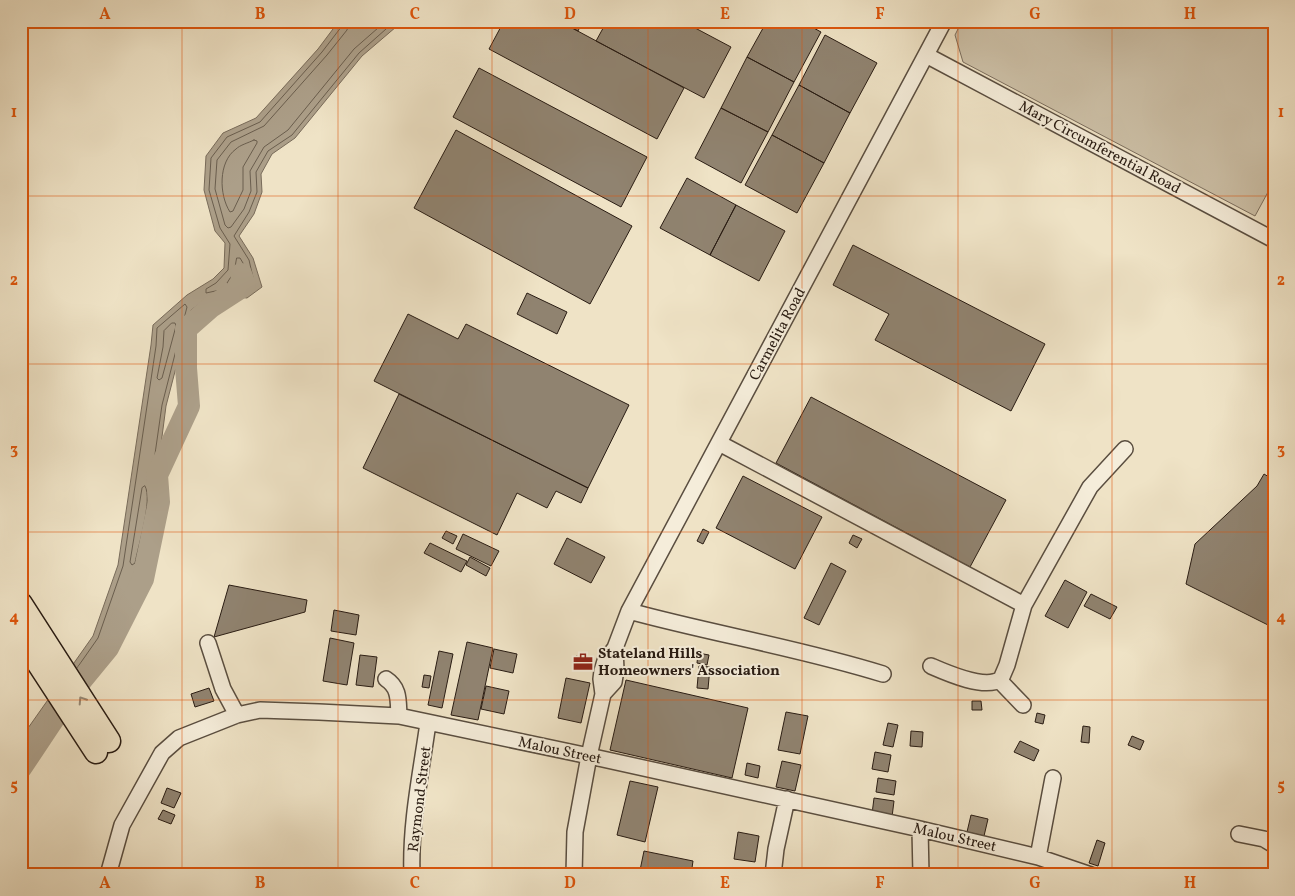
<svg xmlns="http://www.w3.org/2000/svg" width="1295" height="896" font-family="Vollkorn,serif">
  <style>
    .green { fill: #cdc1a8; stroke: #7b6e5e }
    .water { fill: #ac9f89; stroke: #786b5a }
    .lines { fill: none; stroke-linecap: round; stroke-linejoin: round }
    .shore { stroke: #6a5e4e; stroke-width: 1 }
    .river { stroke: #ac9f89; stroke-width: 22 }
    .building { fill: #908370; stroke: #291c13 }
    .minor-casing { stroke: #5a4e40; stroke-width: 18 }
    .highway-casing { stroke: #291c13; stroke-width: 25 }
    .minor { stroke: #f5edda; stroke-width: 15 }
    .highway { stroke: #efe3c6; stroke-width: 22 }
    .oneway { stroke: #968975 }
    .grid { fill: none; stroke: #de560c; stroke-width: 1; stroke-opacity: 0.55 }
    .labels { text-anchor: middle; stroke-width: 4; stroke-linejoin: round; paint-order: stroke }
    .street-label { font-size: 15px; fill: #291c13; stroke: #f5edda }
    .poi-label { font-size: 15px; font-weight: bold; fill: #291c13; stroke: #f5edda; text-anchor: start }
    .neatline { fill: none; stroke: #de560c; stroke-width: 2 }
    .grid-label { font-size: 16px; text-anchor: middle; font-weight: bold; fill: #de560c }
  </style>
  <rect width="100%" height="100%" fill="#efe3c6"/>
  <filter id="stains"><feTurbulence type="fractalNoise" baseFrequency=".004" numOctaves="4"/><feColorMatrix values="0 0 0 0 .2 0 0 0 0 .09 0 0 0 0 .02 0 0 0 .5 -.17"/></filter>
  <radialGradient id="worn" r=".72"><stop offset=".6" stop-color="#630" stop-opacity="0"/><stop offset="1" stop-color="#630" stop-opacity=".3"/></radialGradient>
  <path class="green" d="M 962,21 L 1274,21 L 1274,181 L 1255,216 L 963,62 L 955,35 Z"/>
  <path class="water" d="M 339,21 L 403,21 L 362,56 L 295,138 L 272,154 L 261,174 L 262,192 L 254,214 L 239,236 L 253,258 L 262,287 L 247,298 C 220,295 214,293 191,310 L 166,406 L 157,475 L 159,502 L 143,579 L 108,648 L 71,693 L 21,768 L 21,738 L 93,636 L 118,565 L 151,345 L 153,325 L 187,295 L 213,279 L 224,268 L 225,243 L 215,231 L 204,190 L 206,156 L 223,133 L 256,118 L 318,49 Z"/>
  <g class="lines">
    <path class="shore" d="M 343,21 L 342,26 L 322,52 L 260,122 L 227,137 L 211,158 L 209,190 L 220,228 L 230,244 L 228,270 L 216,283 L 206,289 L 206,293 L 220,290 L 245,293 L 255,286 L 249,260 L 234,236 L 249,212 L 257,192 L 256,172 L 268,151 L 292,135 L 359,53 L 395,21
      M 349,21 L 347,30 L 327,55 L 264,126 L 231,142 L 217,160 L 215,189 L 225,225 L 228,228 L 231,227 L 244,209 L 251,191 L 250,171 L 264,147 L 288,130 L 354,49 L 386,21
      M 254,140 L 257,141 L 257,143 L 243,167 L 243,190 L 233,211 L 230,212 C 219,195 218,162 236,149 C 240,145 248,143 254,140 Z
      M 237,258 L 240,258 L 243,263 L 248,281 L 244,286 L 229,284 L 227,283 L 234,272 Z
      M 172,323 L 175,323 L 176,326 L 162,378 L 159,380 L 157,378 L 163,347 L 164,331 Z
      M 145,486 C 153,500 138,546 135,563 L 132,565 L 130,562 L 142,488 Z
      M 77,668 L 98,638 L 123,566 L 156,346 L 157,328 L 185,304 L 187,307 L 162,405 L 152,475 L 154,501 L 138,577 L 103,645 L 81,674
      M 21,758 L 53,710"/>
    <path class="river" d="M 21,768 L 71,693 L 108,648 L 143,579 L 159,502 L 157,475 L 189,406 L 186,368 L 186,329 L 211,307 L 245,285 L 241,274"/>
  </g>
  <path class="building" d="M 504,21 L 559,21 L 684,88 L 657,139 L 489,49 Z
    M 559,21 L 583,21 L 578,31 Z
    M 607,21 L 682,21 L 731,47 L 704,98 L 596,41 Z
    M 767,21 L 801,21 L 821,32 L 794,82 L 747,57 Z
    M 825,35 L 877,63 L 850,113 L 799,85 Z
    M 747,57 L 794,82 L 768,132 L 721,108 Z
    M 479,68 L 647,157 L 621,207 L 453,117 Z
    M 799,85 L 850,113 L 824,163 L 772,135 Z
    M 721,108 L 768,132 L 741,183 L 695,158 Z
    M 456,130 L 632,226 L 590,304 L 414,208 Z
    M 772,135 L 824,163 L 797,213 L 745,185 Z
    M 687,178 L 736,205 L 710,255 L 660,228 Z
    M 736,205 L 785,231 L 759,281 L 710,255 Z
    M 853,245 L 1045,344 L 1011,411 L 875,340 L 889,314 L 833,285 Z
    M 527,293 L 567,312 L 557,334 L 517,314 Z
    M 408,314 L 458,339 L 466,324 L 629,405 L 588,488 L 374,381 Z
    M 399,394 L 588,488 L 581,503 L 556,491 L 547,508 L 517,493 L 497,535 L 363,468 Z
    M 811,397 L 1006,500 L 970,567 L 776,463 Z
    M 1264,474 L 1274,480 L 1274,628 L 1186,584 L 1195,544 L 1257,486 Z
    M 743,476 L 822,517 L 795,569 L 716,528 Z
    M 703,529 L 709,532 L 703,544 L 697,541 Z
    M 446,531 L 457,536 L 453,544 L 442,538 Z
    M 463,534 L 499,551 L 491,566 L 456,549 Z
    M 853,535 L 862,539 L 857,548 L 849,543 Z
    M 567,538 L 605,557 L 591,583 L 554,564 Z
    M 430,543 L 467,561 L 461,572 L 424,553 Z
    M 470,557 L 490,568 L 486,576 L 466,565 Z
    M 831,563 L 846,571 L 819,625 L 804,618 Z
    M 1065,580 L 1087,592 L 1068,628 L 1045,616 Z
    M 229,585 L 307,600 L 305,612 L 214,637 Z
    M 1091,594 L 1117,607 L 1110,619 L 1084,606 Z
    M 334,610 L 359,615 L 356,635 L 331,631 Z
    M 330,638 L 354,643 L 347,685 L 323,681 Z
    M 467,642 L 493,648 L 478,720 L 451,715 Z
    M 494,649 L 517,654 L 513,673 L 490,668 Z
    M 439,651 L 453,654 L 442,708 L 428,705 Z
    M 698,653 L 709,655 L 707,665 L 697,663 Z
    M 360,655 L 377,657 L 373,687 L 356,685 Z
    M 576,656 L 592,660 L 590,669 L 574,665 Z
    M 699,666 L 710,667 L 708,689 L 697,688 Z
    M 424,675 L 431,676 L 429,688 L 422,687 Z
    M 566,678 L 590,683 L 581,723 L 558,718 Z
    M 626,680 L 748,708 L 732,778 L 610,750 Z
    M 486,686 L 509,691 L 504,714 L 481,709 Z
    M 209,688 L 214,701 L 195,707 L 191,694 Z
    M 972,701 L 981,701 L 982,710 L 972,710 Z
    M 786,712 L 808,716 L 800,754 L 778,750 Z
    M 1037,713 L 1045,715 L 1043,724 L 1035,722 Z
    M 888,723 L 898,725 L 893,747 L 883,745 Z
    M 1083,726 L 1090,727 L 1089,743 L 1081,742 Z
    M 911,731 L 923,732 L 922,747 L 910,746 Z
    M 1132,736 L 1144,741 L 1140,750 L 1128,745 Z
    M 1020,741 L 1039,750 L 1034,761 L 1014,752 Z
    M 875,752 L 891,755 L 888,772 L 872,769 Z
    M 782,761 L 801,765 L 795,791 L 776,787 Z
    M 747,763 L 760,766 L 758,778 L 745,775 Z
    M 878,778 L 896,781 L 894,795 L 876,792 Z
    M 630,781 L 658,787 L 645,842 L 617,835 Z
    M 167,788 L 181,793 L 174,808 L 161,803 Z
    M 874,798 L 894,801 L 892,817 L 872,814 Z
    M 163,810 L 175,815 L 171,824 L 158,819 Z
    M 971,815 L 988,819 L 984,836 L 967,832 Z
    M 738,832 L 759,836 L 755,862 L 734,859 Z
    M 1097,840 L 1105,843 L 1098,866 L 1089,863 Z
    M 644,851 L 693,861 L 691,875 L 639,875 Z"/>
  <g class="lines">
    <defs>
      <path id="minor" d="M 926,55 L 1274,240
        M 719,443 L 1024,605
        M 629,611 C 713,634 800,648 883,674
        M 208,643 L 223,689 L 237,715
        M 931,666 C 947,673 985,690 1001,679 L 1007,665 L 1024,605 L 1090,487 L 1125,449
        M 386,679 C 400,688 398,701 399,716
        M 999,680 L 1023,705
        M 603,694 L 614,682 L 616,670 L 615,648
        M 920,829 L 921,875
        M 1239,834 L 1264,839 L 1274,845
        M 1038,857 L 1053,778
        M 108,875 L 122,825 L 162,753 L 179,738 L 237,715 L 260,710 L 319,712 L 399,716 L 589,756 L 920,829 L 1038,857 L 1091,875
        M 412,875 C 410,824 421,773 428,723
        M 574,875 L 575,832 L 589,756 L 603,694 L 601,679 L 602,671 L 605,661 L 615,648 L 629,611 L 944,21
        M 773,875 L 776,849 L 787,799"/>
      <path id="highway" d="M 21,604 L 109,741
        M 21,637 L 96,752"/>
    </defs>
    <use href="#minor" class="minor-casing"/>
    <use href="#highway" class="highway-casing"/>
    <use href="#minor" class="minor"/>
    <use href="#highway" class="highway"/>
  </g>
  <defs><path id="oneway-chevron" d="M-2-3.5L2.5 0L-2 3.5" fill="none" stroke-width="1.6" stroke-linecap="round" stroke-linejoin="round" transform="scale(1.25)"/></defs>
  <use class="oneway" href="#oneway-chevron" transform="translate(82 700) rotate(-123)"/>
  <path class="grid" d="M 182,21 L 182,875M 338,21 L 338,875M 492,21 L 492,875M 648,21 L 648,875M 802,21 L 802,875M 958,21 L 958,875M 1112,21 L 1112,875M 21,196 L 1274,196M 21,364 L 1274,364M 21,532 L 1274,532M 21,700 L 1274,700"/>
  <defs>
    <symbol id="office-bare" viewBox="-9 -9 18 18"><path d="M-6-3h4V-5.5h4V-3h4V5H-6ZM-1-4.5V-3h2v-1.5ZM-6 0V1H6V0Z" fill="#8f2418" stroke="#f5edda" stroke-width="2.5" paint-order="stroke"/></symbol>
  </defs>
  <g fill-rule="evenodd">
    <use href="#office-bare" x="569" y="648" width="28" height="28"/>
  </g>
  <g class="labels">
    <g class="street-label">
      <text transform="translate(1100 147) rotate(28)" y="5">Mary Circumferential Road</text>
      <text transform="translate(777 334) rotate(-62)" y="5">Carmelita Road</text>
      <text transform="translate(560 750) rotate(12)" y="5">Malou Street</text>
      <text transform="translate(419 799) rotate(-83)" y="5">Raymond Street</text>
      <text transform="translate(955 837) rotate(13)" y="5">Malou Street</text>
    </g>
    <g class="poi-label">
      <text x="598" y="658">Stateland Hills<tspan x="598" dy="17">Homeowners' Association</tspan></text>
    </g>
  </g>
  <rect width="1295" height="896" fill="none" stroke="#efe3c6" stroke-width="55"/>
  <rect x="28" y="28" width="1240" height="840" class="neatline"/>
  <g class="grid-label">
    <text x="105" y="19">A</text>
    <text x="260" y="19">B</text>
    <text x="415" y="19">C</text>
    <text x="570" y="19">D</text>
    <text x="725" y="19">E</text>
    <text x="880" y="19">F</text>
    <text x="1035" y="19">G</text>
    <text x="1190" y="19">H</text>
    <text x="14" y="117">1</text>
    <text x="1281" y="117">1</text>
    <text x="14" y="285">2</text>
    <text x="1281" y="285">2</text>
    <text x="14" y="454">3</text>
    <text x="1281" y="454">3</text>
    <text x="14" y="622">4</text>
    <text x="1281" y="622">4</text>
    <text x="14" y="790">5</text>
    <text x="1281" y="790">5</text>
    <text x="105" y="888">A</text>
    <text x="260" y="888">B</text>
    <text x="415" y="888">C</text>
    <text x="570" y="888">D</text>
    <text x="725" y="888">E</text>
    <text x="880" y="888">F</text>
    <text x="1035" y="888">G</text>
    <text x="1190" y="888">H</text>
  </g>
  <rect width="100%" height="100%" filter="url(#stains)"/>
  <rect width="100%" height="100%" fill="url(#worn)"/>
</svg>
